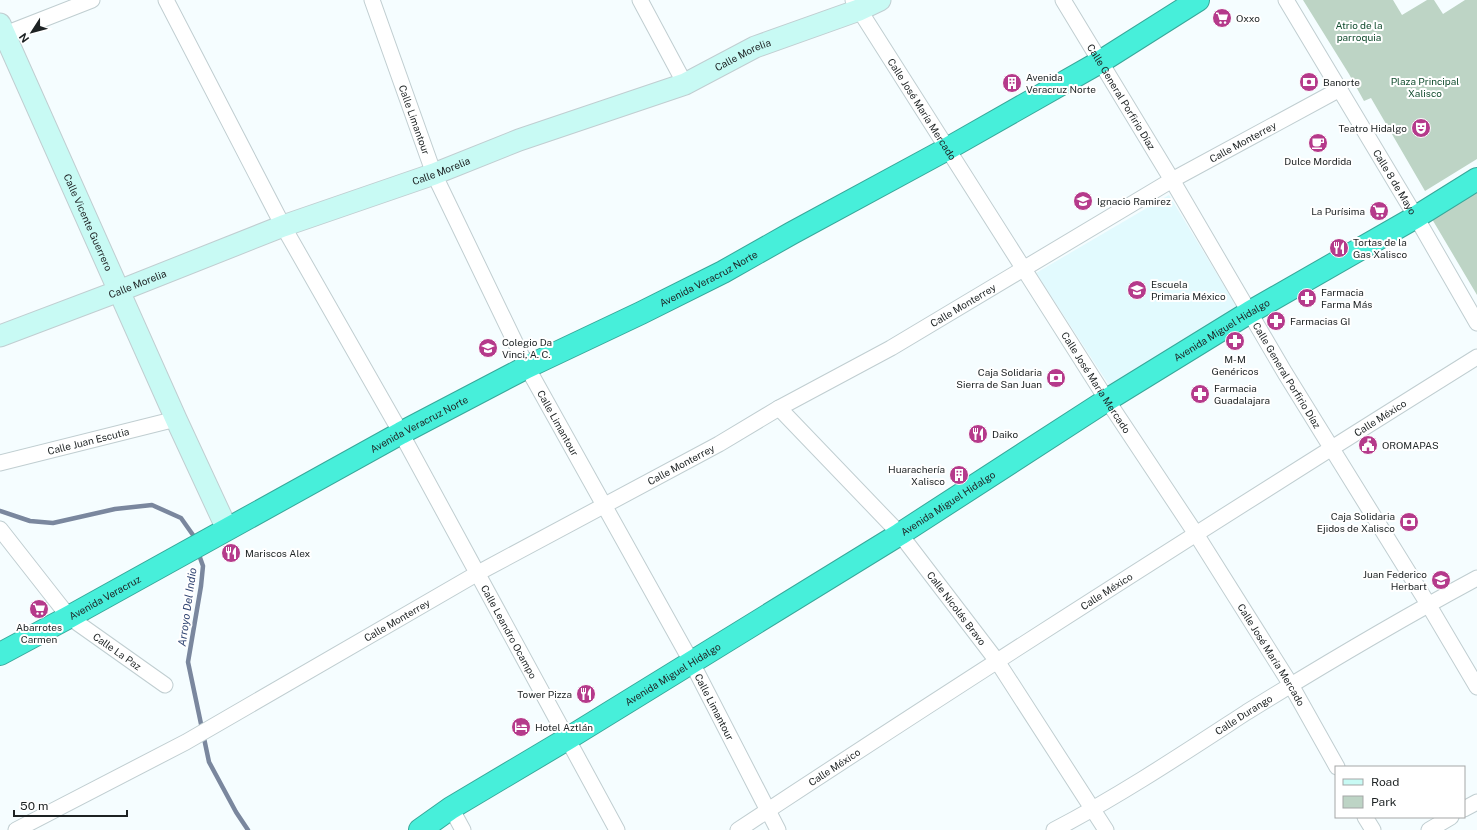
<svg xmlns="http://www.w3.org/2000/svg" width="1477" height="830" font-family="'Public Sans',sans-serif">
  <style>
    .built { fill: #e2fafe }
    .green { fill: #bdd4c5 }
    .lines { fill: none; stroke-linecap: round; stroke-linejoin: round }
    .stream { stroke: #7a879e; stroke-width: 4.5 }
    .street-casing { stroke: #c0ced1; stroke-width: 17 }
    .secondary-casing { stroke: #c0ced1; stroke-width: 23 }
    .highway-casing { stroke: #38a79a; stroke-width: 24 }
    .street { stroke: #fff; stroke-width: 15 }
    .secondary { stroke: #c8faf4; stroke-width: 21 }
    .highway { stroke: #47efda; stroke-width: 22 }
    .labels { text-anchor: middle; stroke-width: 4; stroke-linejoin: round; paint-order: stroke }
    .poi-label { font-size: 10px; fill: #1d2223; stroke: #fff; text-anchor: start }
    .park-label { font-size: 10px; fill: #124d2f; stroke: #fff }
    .street-label { font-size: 10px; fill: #1d2223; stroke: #fff }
    .water-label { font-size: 11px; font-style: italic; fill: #314673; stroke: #fff }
  </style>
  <rect width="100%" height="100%" fill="#f5fdff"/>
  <path class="built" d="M 1169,195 L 1237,307 L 1109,385 L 1036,273 Z"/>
  <path class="green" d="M 1303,0 L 1393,0 L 1402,15 L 1427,0 L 1434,0 L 1443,14 L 1465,0 L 1477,0 L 1477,159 L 1425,191 L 1371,98 L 1364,101 L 1349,74 Z
    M 1477,191 L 1477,295 L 1432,219 Z"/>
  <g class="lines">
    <path class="stream" d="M 0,511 L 30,521 L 53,523 L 115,509 L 152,505 L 181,518 L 193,535 L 195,542
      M 198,552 L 203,566 L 201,586 L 188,662 L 209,762 L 236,812 L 248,830"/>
    <defs>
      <g id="street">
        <path id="s1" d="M 166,0 L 283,226 L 401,433 L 617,830"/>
        <path id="s2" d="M 372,0 L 434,174 L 527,367 L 692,663 L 778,830"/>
        <path d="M 640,0 L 685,84"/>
        <path id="s3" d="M 853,0 L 1107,400 L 1196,534 L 1291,685 L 1337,767"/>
        <path id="s4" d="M 1063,0 L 1172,180 L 1285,373 L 1428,604 L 1477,687"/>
        <path id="s5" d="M 1286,0 L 1416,217 L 1477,323"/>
        <path d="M 0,36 L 92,0"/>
        <path id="s6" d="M 779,408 L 900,534 L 997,661 L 1106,830"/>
        <path id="s7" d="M 0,463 L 176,419"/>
        <path id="s8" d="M 0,529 L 69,617 L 165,685"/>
        <path d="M 451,808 L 463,830"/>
        <path d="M 1464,809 L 1477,802"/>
        <path d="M 1365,817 L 1373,830"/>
        <path id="s9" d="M 16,830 L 186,742 L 478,573 L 719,444 L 779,408 L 891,348 L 1172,180 L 1340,89"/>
        <path id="s10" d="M 738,830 C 982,669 1229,512 1477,357"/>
        <path id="s11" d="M 1054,830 C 1121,795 1184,753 1247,712 C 1323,665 1399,620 1477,578"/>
        <path d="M 1429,830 L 1451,817"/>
      </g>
      <g id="secondary">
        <path id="s12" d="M 0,24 L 176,419 L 227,529"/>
        <path id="s13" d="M 0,336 L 119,291 L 283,226 L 434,174 L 519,140 L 685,84 L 755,47 L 859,10 L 880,0"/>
      </g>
      <g id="highway">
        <path id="s14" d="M 0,654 L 69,617 L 401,433 L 527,367 L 641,313 L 723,272 L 792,233 L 947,149 L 1100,62 L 1198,0"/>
        <path id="s15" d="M 420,830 L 451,808 L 567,739 L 900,534 L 1107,400 L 1250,312 L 1416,217 L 1477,179"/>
      </g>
    </defs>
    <use href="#street" class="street-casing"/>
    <use href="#secondary" class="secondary-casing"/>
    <use href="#highway" class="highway-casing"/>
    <use href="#street" class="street"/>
    <use href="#secondary" class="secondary"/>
    <use href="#highway" class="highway"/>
  </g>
  <defs>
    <symbol id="supermarket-disc" viewBox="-11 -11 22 22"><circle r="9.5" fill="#b53a8b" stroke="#fff"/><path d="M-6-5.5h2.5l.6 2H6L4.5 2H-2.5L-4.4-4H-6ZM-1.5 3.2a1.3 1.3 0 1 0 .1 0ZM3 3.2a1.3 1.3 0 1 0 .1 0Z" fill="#fff"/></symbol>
    <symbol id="bank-disc" viewBox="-11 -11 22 22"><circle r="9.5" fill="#b53a8b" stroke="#fff"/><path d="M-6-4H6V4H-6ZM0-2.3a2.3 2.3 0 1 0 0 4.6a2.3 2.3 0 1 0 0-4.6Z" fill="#fff"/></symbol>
    <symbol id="building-disc" viewBox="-11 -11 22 22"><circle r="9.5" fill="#b53a8b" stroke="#fff"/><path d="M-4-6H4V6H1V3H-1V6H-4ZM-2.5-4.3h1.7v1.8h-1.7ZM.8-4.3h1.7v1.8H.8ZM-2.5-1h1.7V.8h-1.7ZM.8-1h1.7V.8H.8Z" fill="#fff"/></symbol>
    <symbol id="theatre-disc" viewBox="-11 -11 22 22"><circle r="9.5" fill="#b53a8b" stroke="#fff"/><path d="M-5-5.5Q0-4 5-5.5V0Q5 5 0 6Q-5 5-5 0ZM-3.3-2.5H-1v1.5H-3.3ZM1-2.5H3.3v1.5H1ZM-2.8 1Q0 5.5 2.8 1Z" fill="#fff"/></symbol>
    <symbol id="cafe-disc" viewBox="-11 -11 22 22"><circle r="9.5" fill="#b53a8b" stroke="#fff"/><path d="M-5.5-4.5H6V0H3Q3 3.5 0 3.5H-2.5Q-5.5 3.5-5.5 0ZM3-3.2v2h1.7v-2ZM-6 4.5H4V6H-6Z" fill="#fff"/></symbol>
    <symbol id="school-disc" viewBox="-11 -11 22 22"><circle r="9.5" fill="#b53a8b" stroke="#fff"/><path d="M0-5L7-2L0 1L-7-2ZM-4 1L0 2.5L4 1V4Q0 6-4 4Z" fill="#fff"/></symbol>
    <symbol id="restaurant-disc" viewBox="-11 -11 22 22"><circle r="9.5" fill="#b53a8b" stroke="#fff"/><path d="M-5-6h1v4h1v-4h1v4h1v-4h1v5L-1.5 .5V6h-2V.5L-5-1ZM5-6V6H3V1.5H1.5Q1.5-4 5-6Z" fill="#fff"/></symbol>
    <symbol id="pharmacy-disc" viewBox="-11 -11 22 22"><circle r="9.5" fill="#b53a8b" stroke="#fff"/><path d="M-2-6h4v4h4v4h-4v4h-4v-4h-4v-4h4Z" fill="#fff"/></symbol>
    <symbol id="civic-disc" viewBox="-11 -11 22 22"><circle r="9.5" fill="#b53a8b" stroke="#fff"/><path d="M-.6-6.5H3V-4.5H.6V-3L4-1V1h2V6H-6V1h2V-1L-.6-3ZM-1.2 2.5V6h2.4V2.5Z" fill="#fff"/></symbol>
    <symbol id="hotel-disc" viewBox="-11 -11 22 22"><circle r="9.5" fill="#b53a8b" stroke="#fff"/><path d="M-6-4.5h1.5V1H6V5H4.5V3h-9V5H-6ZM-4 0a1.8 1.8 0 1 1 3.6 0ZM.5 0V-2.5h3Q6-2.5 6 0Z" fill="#fff"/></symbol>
  </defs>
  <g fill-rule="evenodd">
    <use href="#supermarket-disc" x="1211" y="7" width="22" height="22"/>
    <use href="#bank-disc" x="1298" y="71" width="22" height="22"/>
    <use href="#building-disc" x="1001" y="72" width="22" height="22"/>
    <use href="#theatre-disc" x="1410" y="117" width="22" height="22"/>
    <use href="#cafe-disc" x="1307" y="132" width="22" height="22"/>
    <use href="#school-disc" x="1072" y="190" width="22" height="22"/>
    <use href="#supermarket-disc" x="1368" y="200" width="22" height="22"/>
    <use href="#restaurant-disc" x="1328" y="237" width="22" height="22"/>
    <use href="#school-disc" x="1126" y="279" width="22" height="22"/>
    <use href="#pharmacy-disc" x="1296" y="287" width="22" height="22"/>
    <use href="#pharmacy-disc" x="1265" y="310" width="22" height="22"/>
    <use href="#pharmacy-disc" x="1224" y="330" width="22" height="22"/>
    <use href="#school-disc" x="477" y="337" width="22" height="22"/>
    <use href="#bank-disc" x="1045" y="367" width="22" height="22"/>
    <use href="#pharmacy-disc" x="1189" y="383" width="22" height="22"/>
    <use href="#restaurant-disc" x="967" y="423" width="22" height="22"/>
    <use href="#civic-disc" x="1357" y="434" width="22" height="22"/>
    <use href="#building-disc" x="948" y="464" width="22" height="22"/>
    <use href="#bank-disc" x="1398" y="511" width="22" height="22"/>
    <use href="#restaurant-disc" x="220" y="542" width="22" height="22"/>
    <use href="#school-disc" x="1430" y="569" width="22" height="22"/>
    <use href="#supermarket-disc" x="28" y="598" width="22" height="22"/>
    <use href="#restaurant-disc" x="575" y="683" width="22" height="22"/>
    <use href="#hotel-disc" x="510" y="716" width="22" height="22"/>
  </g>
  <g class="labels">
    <g class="poi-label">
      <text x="1236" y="22">Oxxo</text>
      <text x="1026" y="81">Avenida<tspan x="1026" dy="12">Veracruz Norte</tspan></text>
      <text x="1323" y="86">Banorte</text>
      <text x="1407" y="132" text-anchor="end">Teatro Hidalgo</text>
      <text x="1318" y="165" text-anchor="middle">Dulce Mordida</text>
      <text x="1097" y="205">Ignacio Ramirez</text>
      <text x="1365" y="215" text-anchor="end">La Purísima</text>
      <text x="1353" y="246">Tortas de la<tspan x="1353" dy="12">Gas Xalisco</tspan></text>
      <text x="1151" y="288">Escuela<tspan x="1151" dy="12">Primaria México</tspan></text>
      <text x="1321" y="296">Farmacia<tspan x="1321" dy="12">Farma Más</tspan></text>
      <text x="1290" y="325">Farmacias GI</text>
      <text x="502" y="346">Colegio Da<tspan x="502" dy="12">Vinci, A. C.</tspan></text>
      <text x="1235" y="363" text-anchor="middle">M-M<tspan x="1235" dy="12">Genéricos</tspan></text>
      <text x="1042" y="376" text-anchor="end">Caja Solidaria<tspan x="1042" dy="12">Sierra de San Juan</tspan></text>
      <text x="1214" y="392">Farmacia<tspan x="1214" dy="12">Guadalajara</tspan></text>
      <text x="992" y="438">Daiko</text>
      <text x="1382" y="449">OROMAPAS</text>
      <text x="945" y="473" text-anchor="end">Huarachería<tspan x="945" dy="12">Xalisco</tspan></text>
      <text x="1395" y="520" text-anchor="end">Caja Solidaria<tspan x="1395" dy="12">Ejidos de Xalisco</tspan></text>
      <text x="245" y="557">Mariscos Alex</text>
      <text x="1427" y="578" text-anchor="end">Juan Federico<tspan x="1427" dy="12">Herbart</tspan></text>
      <text x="39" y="631" text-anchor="middle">Abarrotes<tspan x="39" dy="12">Carmen</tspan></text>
      <text x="572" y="698" text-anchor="end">Tower Pizza</text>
      <text x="535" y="731">Hotel Aztlán</text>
    </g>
    <g class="park-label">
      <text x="1359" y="29">Atrio de la<tspan x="1359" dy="12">parroquia</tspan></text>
      <text x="1425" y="85">Plaza Principal<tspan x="1425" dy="12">Xalisco</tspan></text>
    </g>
    <g class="street-label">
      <text dy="4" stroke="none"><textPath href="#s13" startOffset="795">Calle Morelia</textPath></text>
      <text dy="4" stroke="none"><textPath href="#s4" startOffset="113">Calle General Porfirio Díaz</textPath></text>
      <text dy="4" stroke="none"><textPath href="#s3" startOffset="129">Calle José María Mercado</textPath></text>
      <text dy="4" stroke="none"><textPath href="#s2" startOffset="127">Calle Limantour</textPath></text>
      <text dy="4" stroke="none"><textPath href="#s9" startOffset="1407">Calle Monterrey</textPath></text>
      <text dy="4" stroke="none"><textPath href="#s13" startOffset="471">Calle Morelia</textPath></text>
      <text dy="4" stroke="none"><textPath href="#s5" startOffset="212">Calle 8 de Mayo</textPath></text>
      <text dy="4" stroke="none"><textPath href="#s12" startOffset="217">Calle Vicente Guerrero</textPath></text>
      <text dy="4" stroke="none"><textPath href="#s14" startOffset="802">Avenida Veracruz Norte</textPath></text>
      <text dy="4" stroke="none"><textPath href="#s13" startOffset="147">Calle Morelia</textPath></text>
      <text dy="4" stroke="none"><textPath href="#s9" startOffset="1083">Calle Monterrey</textPath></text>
      <text dy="4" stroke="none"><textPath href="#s15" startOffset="945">Avenida Miguel Hidalgo</textPath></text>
      <text dy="4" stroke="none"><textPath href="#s4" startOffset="437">Calle General Porfirio Díaz</textPath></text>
      <text dy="4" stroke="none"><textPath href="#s3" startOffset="453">Calle José María Mercado</textPath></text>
      <text dy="4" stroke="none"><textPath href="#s10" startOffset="763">Calle México</textPath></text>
      <text dy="4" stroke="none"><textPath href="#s2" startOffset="463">Calle Limantour</textPath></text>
      <text dy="4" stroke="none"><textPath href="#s14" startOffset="478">Avenida Veracruz Norte</textPath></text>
      <text dy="4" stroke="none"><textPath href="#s7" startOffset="91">Calle Juan Escutia</textPath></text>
      <text dy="4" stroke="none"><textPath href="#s9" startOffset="759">Calle Monterrey</textPath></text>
      <text dy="4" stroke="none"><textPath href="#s15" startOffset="621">Avenida Miguel Hidalgo</textPath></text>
      <text dy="4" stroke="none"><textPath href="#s10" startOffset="439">Calle México</textPath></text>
      <text dy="4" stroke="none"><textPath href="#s14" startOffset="119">Avenida Veracruz</textPath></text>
      <text dy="4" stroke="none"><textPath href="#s6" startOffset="268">Calle Nicolás Bravo</textPath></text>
      <text dy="4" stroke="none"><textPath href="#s9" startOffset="435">Calle Monterrey</textPath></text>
      <text dy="4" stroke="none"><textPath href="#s1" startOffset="719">Calle Leandro Ocampo</textPath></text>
      <text dy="4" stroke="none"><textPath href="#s8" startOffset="171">Calle La Paz</textPath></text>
      <text dy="4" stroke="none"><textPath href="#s3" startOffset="777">Calle José María Mercado</textPath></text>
      <text dy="4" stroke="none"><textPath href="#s15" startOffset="297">Avenida Miguel Hidalgo</textPath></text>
      <text dy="4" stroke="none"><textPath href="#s2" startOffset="787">Calle Limantour</textPath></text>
      <text dy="4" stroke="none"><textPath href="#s11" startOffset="222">Calle Durango</textPath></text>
      <text dy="4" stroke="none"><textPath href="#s10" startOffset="115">Calle México</textPath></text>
    </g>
    <g class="water-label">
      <text transform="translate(187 607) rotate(-82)" y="4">Arroyo Del Indio</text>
    </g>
  </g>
  <rect x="1335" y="766" width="130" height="52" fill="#ffffff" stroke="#a5a7a7"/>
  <rect x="1343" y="779" width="20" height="6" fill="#c8faf4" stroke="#a5a7a7"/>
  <text x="1371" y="786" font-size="12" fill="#1d2223">Road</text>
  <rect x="1343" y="796" width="20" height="12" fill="#bdd4c5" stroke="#a5a7a7"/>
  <text x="1371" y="806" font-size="12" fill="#1d2223">Park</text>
  <g transform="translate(32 32) rotate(234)" stroke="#ffffff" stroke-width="3" paint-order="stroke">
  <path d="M0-3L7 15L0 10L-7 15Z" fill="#1d2223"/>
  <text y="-6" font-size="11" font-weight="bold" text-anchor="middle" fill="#1d2223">N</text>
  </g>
  <path d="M14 810v6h113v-6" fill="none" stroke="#1d2223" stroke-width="2"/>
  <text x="20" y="810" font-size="12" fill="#1d2223" stroke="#ffffff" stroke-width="3" paint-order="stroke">50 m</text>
</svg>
